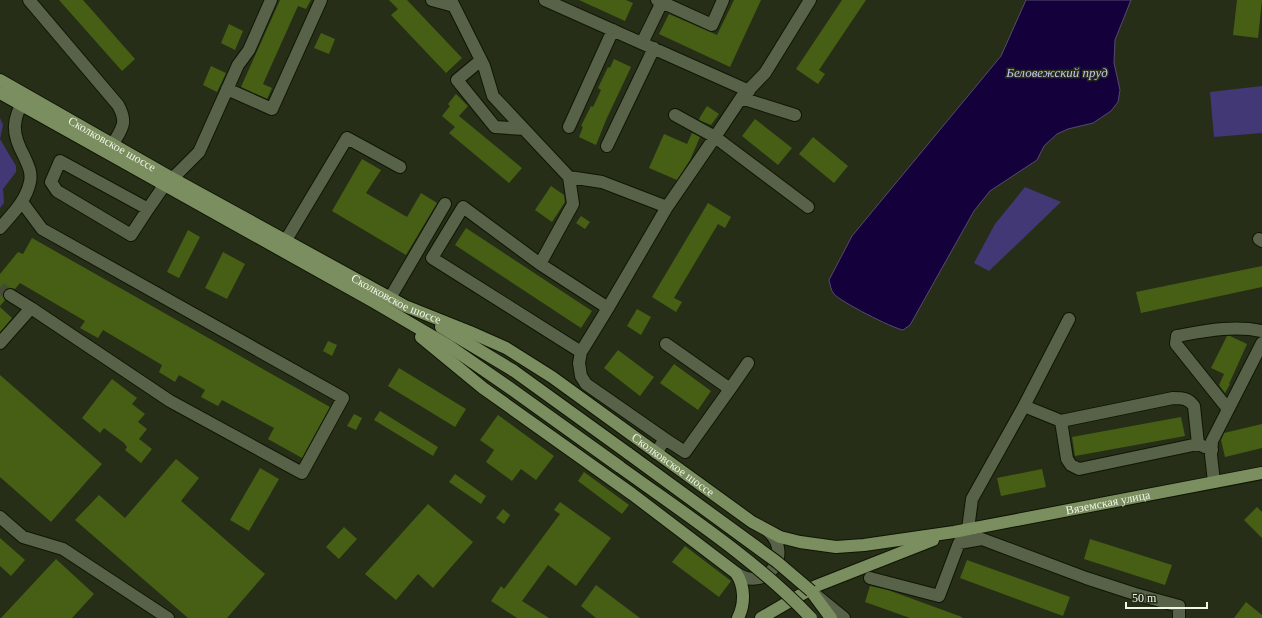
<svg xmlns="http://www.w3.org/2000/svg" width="1262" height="618" font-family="Georgia,serif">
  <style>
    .green { fill: #423876 }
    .water { fill: #14013c; stroke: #564a6f }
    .building { fill: #475f14 }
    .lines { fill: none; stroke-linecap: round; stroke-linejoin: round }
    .minor-tunnel { stroke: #444c37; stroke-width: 12; stroke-dasharray: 12 6; stroke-linecap: butt }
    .minor-casing { stroke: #0f1603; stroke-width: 14 }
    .major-casing { stroke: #0f1603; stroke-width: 14 }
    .minor { stroke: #576249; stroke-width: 12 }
    .major { stroke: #7b8e5f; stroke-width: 12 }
    .major-bridge-casing { stroke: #0f1603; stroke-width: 14; stroke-linecap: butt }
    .major-bridge { stroke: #7b8e5f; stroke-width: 12 }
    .labels { text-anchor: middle; stroke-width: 3; stroke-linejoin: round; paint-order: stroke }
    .street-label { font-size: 12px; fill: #eff5e7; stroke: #262e18 }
    .water-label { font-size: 13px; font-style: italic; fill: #c6c3f1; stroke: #262e18 }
  </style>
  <rect width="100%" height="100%" fill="#262e18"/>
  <path class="green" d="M 1262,86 L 1262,133 L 1214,137 L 1210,92 Z
    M 0,118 L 3,125 L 0,139 L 16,166 L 16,172 L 3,189 L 4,203 L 0,208 Z
    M 1025,187 L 1061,202 L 989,271 L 974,263 L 995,224 Z"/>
  <path class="water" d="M 1026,0 L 1131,0 L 1115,40 L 1114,63 L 1120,90 L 1118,102 L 1111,111 L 1093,123 L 1068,129 L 1057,134 L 1044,146 L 1037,160 L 990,191 L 974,211 L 910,325 L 903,330 C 892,328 841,302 834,294 C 831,291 830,284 829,280 L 852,236 L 1001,56 Z"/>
  <path class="building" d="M 59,0 L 83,0 L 135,59 L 122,71 Z
    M 280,0 L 311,0 L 306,9 L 298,6 L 263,84 L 272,88 L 267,99 L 241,87 Z
    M 389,0 L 407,0 L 462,58 L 446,73 L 391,15 L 398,9 Z
    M 579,0 L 626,0 L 633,3 L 625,21 Z
    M 734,0 L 761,0 L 730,67 L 659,34 L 669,14 L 717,35 Z
    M 842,0 L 866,0 L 819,70 L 825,74 L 818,84 L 796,69 Z
    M 1237,0 L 1262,0 L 1258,38 L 1233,35 Z
    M 229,24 L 243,31 L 235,50 L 221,43 Z
    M 321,33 L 335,39 L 329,54 L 314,48 Z
    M 614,59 L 631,67 L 606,120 L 596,145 L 579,137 L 583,127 L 581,126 L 591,106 L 593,107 L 601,90 L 598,88 L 608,67 L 610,68 Z
    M 211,66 L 226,73 L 217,92 L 203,85 Z
    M 456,94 L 468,106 L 459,116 L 522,168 L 509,183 L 449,133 L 455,127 L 442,116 L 450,106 L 448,104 Z
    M 707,106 L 719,114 L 711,125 L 699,120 L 700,117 Z
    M 755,119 L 792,148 L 778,165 L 742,136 Z
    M 692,133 L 700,137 L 690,160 L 677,180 L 649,168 L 664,134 L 687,144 Z
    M 813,137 L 848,166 L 834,183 L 799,154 Z
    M 362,159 L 381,170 L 366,193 L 407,217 L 421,193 L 437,203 L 406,255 L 332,211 Z
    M 551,186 L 564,195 L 565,202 L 552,222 L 535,210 Z
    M 708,203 L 731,217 L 725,228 L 718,224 L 674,298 L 682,302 L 676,312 L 652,297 Z
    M 581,216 L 590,222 L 585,229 L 576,223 Z
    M 466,228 L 592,311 L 581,328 L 455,245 Z
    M 188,230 L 200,237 L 179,278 L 167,272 Z
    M 32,238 L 330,407 L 302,458 L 268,439 L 274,428 L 222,400 L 218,406 L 201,397 L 205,390 L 179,375 L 175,382 L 159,372 L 162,365 L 103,330 L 98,338 L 80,328 L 85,321 L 20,283 L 15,289 L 10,288 L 4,291 L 3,295 L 5,300 L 0,306 L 0,274 L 18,252 L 23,254 Z
    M 223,252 L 245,264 L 227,299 L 205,288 Z
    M 1262,266 L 1262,287 L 1141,313 L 1136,292 Z
    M 0,307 L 12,318 L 0,332 Z
    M 637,309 L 651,317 L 641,335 L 627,326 Z
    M 1227,336 L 1230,336 L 1247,344 L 1229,384 L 1230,384 L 1225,393 L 1219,385 L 1224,374 L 1211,368 Z
    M 328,341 L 337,345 L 332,356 L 323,351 Z
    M 618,350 L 654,377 L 640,396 L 604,368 Z
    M 674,364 L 711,391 L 698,410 L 660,383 Z
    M 399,368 L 466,409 L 455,427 L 388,386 Z
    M 0,375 L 102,464 L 51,522 L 0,477 Z
    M 112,379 L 137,398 L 132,404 L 145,414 L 138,422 L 147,429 L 139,439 L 152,449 L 141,463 L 125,450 L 127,447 L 124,443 L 104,428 L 100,433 L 82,418 Z
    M 380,411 L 438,447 L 433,456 L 374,420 Z
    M 354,414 L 362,418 L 356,430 L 347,426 Z
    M 498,415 L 554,456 L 536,480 L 521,469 L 512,481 L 486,462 L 494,450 L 480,440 Z
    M 1181,417 L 1185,436 L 1075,456 L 1072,437 Z
    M 1262,424 L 1262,448 L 1225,457 L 1221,440 L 1224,433 Z
    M 176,459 L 199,478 L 181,501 L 265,574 L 227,618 L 188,618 L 75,520 L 99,495 L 125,518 Z
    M 260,468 L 279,479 L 249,531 L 230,520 Z
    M 1042,469 L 1046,487 L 1001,496 L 997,478 Z
    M 584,472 L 629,505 L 622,514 L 578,481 Z
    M 455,474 L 486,496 L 481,504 L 449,482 Z
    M 560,502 L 611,538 L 576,586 L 548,565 L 522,601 L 549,618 L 517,618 L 491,601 L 501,586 L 504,589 L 560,514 L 554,510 Z
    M 428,504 L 473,542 L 433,588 L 418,574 L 396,600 L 365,574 Z
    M 1257,507 L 1262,512 L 1262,538 L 1244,520 Z
    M 503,509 L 510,515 L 504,524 L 496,518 Z
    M 344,527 L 357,539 L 339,559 L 326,547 Z
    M 0,538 L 25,560 L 11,576 L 0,566 Z
    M 1090,539 L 1172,565 L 1165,585 L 1084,559 Z
    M 685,546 L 731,581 L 719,597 L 672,562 Z
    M 56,559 L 94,594 L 72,618 L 1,618 Z
    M 967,560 L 1070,597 L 1063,616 L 960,578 Z
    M 596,585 L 640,618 L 596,618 L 581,606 Z
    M 870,586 L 888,590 L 962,617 L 962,618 L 910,618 L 865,602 Z
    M 1246,602 L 1262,615 L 1262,618 L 1234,618 Z"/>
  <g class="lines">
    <path class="minor-tunnel" d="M 0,288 L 10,295"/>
    <defs>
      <path id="minor" d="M 29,0 L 118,105 C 128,123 122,128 113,144
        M 432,0 L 454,6
        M 451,0 L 484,66 L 493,96 L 569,177 L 602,182 L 667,207
        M 545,0 L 749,91
        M 657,0 L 712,25 L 723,0
        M 642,43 L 662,2
        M 481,60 L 457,80 L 495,127 L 524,129
        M 227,89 L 272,109 L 321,0
        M 741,98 L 795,115
        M 675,115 L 715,137 L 741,98 L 765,73 L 810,0
        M 569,127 L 613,30
        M 607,146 L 654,48
        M 173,178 L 199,152 L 238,65 L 249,50 L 271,0
        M 148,209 L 131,235 L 57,191 L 51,182 L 60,161 L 148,209 L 170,177
        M 0,228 C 12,214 26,201 30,182 C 32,172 28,165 24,156 C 11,133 12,119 26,96
        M 1259,239 L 1262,241
        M 286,240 L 347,138 L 400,167
        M 540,264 L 573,204 L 569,177
        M 10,295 L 31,308
        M 390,298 L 445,204
        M 0,343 L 31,308 L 170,401 L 302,473 L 343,398 L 42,229 L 22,202
        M 581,352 L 432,258 L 463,207 L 540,264 L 608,308
        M 730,389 L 748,363
        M 1024,406 L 1061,421
        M 1228,409 L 1176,344 L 1177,336 C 1205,331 1233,325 1262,331
        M 665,439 L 685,452 L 730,389 L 666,344
        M 1198,444 L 1079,469 L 1071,465 L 1067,459 L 1061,421 L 1173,398 C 1182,398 1188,398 1194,406 L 1198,444 L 1212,450
        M 656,453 L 665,439 L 586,384 L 581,376 L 579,363 L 581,352 L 608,308 L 667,207 L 715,137 L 808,207
        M 1214,482 L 1211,455 L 1212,441 L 1262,343
        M 0,517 L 23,537 L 63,549 L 168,618
        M 968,529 L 972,499 L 1024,406 L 1069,319
        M 736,573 C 765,593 794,556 769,532
        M 870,578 L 939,596 L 959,543 L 982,539 L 1086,578 L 1135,594 L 1179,606 L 1179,618
        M 817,596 L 844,618"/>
      <g id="major">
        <path id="s1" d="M 0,80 L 170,177 L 405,306 L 470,332 L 506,348 L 552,377 L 752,522 L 780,537 L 800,542 L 836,547 L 864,545 L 954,532 L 1262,473"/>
        <path d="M 0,93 L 374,302 L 449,346 L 507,386 L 620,467"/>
        <path d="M 441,327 L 514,371 L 629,454"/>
        <path d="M 421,337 L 483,388 L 632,494 L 736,573 C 745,586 745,604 738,618"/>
        <path d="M 811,591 L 831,618"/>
        <path d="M 761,618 L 816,586 L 933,540"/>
      </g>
    </defs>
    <use href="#minor" class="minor-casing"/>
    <use href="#major" class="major-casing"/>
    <use href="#minor" class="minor"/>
    <use href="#major" class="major"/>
    <defs>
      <path id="major-bridge" d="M 629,454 L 777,562 L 811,591
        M 620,467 C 685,514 755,559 811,618"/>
    </defs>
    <use href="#major-bridge" class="major-bridge-casing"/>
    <use href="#major-bridge" class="major-bridge"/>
  </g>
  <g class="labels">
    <g class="street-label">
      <text dy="4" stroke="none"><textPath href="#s1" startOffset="129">Сколковское шоссе</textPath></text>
      <text dy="4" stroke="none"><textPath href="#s1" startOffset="453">Сколковское шоссе</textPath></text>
      <text dy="4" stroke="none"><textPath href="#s1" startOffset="777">Сколковское шоссе</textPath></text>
      <text dy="4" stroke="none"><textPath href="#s1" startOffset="1239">Вяземская улица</textPath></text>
    </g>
    <g class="water-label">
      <text x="1057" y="77">Беловежский пруд</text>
    </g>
  </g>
  <path d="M1126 602v6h81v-6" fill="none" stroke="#eff5e7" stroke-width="2"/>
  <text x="1132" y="602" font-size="12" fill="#eff5e7" stroke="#262e18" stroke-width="3" paint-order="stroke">50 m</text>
</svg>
